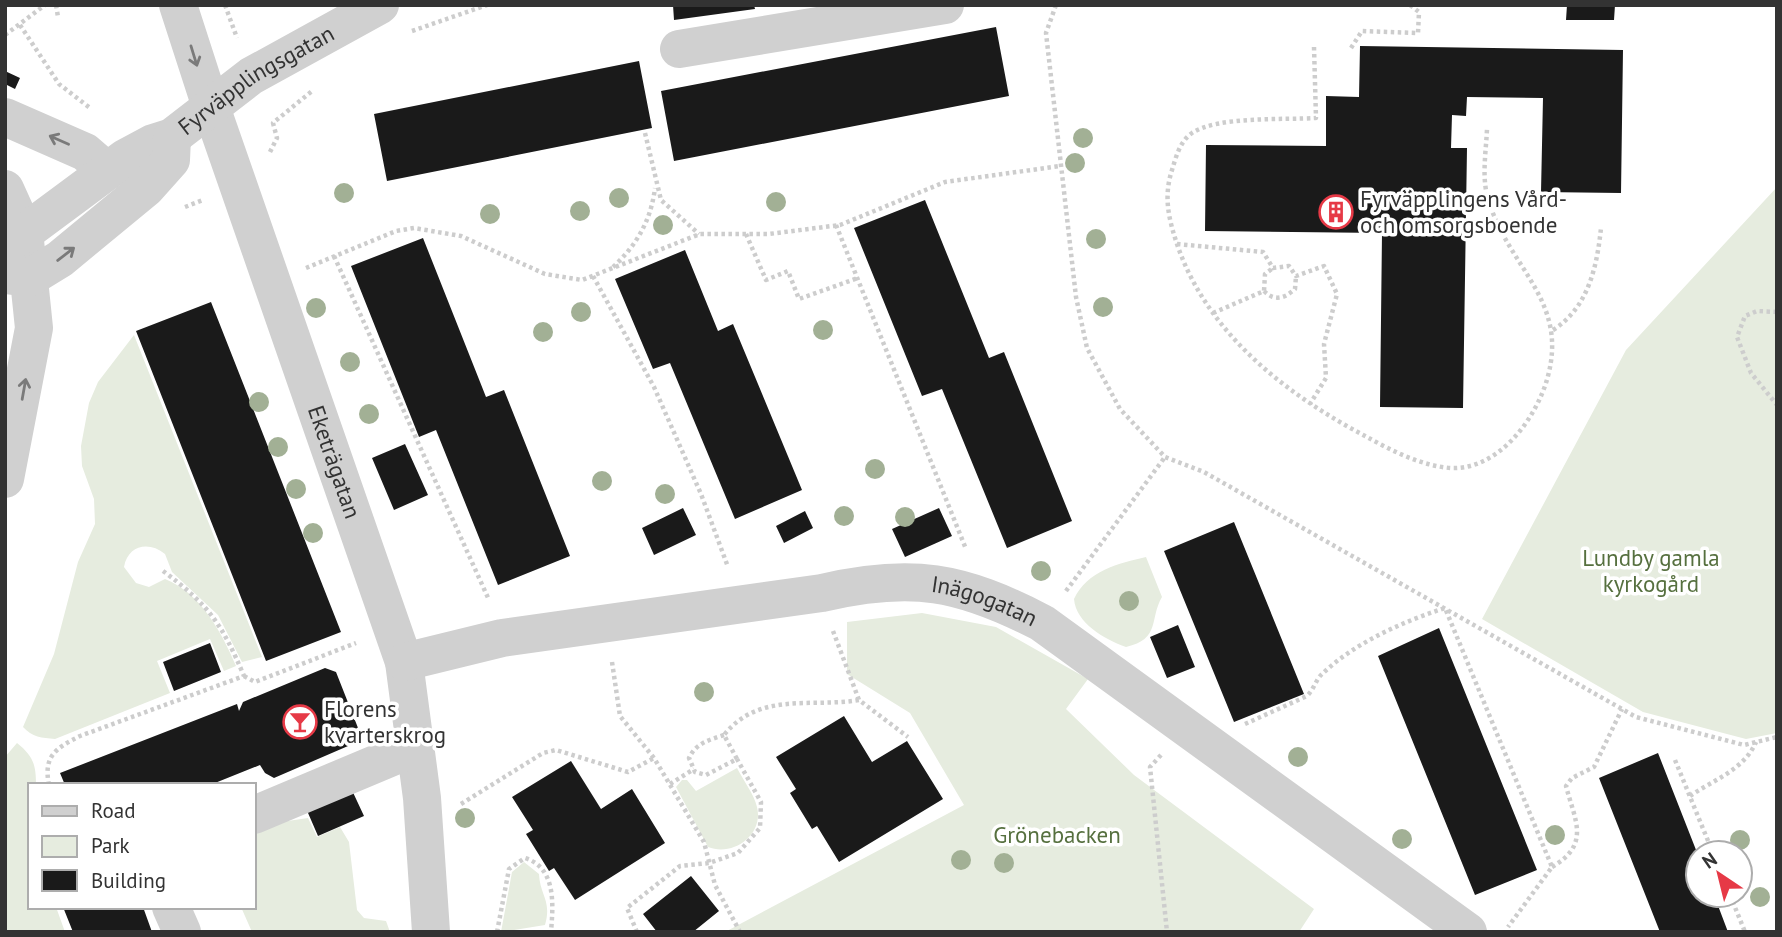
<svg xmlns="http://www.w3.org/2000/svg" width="1782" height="937" font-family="'PT Sans',sans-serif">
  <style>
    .green { fill: #e6ecdf }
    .building { fill: #1a1a1a }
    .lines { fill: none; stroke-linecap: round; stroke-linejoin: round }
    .path { stroke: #cdcdcd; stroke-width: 4.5; stroke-dasharray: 3.5 3.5; stroke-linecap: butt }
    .minor { stroke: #d0d0d0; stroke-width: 38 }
    .tree { fill: #a2b095 }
    .oneway { stroke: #7a7a7a }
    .labels { text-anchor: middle; stroke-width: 7; stroke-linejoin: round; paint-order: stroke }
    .street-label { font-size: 23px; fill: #333; stroke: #fff }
    .poi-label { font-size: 23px; fill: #333; stroke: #fff; text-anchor: start }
    .park-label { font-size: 23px; fill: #56703f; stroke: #fff }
  </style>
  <rect width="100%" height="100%" fill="#fff"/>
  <path class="green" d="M 1777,187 L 1777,733 L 1746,739 L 1643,712 L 1482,619 L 1626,350 Z
    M 134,335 L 262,657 L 242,662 L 218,615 L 172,572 L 165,554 C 149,541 128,545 124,567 L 136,583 L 149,587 L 165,579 C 201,593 222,633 236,666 L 224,671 L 210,639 L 157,661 L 170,693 L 55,739 C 42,738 32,737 23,727 L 54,654 L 78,562 L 95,524 L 94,499 L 82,466 L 81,446 L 89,403 L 98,382 Z
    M 1146,557 L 1162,597 C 1149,619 1161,639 1126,647 C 1104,639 1076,623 1074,599 C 1087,571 1119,563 1146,557 Z
    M 922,613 L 996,627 L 1088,679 L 1066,709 L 1134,775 L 1314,909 L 1299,932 L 725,932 L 964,805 L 910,713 L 847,674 L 847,622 Z
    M 17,743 C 33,756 36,764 36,785 L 30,785 L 30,907 L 56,907 L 65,932 L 5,932 L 5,757 Z
    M 737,768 C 743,780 754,794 757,807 C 764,835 733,857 708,847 L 676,787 L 682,780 L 687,780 L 696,791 Z
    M 308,818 L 317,837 L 340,827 L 349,842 L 357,910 L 364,918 L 386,921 L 390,932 L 252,932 L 241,907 L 254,907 L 254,826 Z
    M 524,862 L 539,874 C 540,896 552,900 545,925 L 501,932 L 512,872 Z"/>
  <path class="building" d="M 673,5 L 754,5 L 755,9 L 674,20 Z
    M 1567,5 L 1615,5 L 1614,20 L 1566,20 Z
    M 996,27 L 1009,96 L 674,161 L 661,91 Z
    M 1360,46 L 1623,50 L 1621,193 L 1541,192 L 1543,98 L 1467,97 L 1466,116 L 1452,115 L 1451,148 L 1467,148 L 1463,408 L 1380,407 L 1382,233 L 1205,231 L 1206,145 L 1326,146 L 1326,96 L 1359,97 Z
    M 639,61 L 652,128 L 387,181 L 374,114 Z
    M 5,71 L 20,78 L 15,89 L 5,84 Z
    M 925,200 L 989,358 L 1004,352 L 1072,521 L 1007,548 L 942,389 L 922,396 L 854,228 Z
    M 423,238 L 486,397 L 504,390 L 570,556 L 498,585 L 436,430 L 419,437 L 351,266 Z
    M 685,250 L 718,331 L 733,324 L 802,490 L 735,519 L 670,363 L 653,369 L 615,279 Z
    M 211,302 L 341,632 L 266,661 L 136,331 Z
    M 405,444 L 428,495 L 394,510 L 372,458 Z
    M 683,508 L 696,535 L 654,555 L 642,528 Z
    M 939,508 L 952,536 L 905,557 L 892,529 Z
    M 805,511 L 813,528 L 784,543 L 776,526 Z
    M 1234,522 L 1304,694 L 1234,722 L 1164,551 Z
    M 1178,625 L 1195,667 L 1167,678 L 1150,637 Z
    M 1439,628 L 1537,870 L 1475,895 L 1378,656 Z
    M 210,643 L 221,672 L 174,691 L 163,662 Z
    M 325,668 L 336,672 L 360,733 L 355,743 L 274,778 L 265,773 L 260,765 L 210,785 L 65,785 L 60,773 L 237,704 L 239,711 L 243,702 Z
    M 844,716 L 872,762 L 907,741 L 943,799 L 839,862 L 817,826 L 812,829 L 790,793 L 796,789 L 776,757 Z
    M 1658,753 L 1698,855 L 1698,895 L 1714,895 L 1728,932 L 1660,932 L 1599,778 Z
    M 571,761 L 601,809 L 632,789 L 665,843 L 575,900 L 554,868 L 549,871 L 526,834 L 533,830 L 512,797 Z
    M 350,786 L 364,816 L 318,836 L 305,806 Z
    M 691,876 L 719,911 L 693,932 L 657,932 L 643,914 Z
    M 63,907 L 143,907 L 152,932 L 73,932 Z"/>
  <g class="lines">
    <path class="path" d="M 56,5 L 58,17
      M 225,5 L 237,38
      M 1056,5 L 1046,33 L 1076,297 L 1087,348 L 1120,409 L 1165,457 L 1204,472 L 1636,717 L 1744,745 L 1777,737
      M 20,25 L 59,84 L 90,108
      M 412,31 L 487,5
      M 5,35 L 45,5
      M 1314,47 L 1316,118 C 1284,120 1217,116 1192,133 C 1180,141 1176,157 1172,170 C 1163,198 1169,220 1178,247 C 1209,335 1287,395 1367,437 C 1392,451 1422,466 1451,468 C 1499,470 1537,418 1548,376 C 1568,300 1510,269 1489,202 C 1481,179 1486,153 1487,129
      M 1351,48 L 1362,31 L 1418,33 L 1419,12 L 1410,5
      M 645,133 L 661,200 L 699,234
      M 270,152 L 277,138 L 273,123 L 312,91
      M 185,207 L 203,200
      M 836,225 L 966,549
      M 746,234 L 766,280 L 788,271 L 799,299 L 858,278
      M 1177,244 L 1263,252 L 1273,268 L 1289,266 L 1296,276 L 1324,266 L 1337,294 L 1324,344 L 1326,378 L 1310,404
      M 334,256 L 489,600
      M 613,267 C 637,245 651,220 655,188
      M 306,268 L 396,231 L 414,228 L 461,236 L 545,274 L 582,280 L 700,234 L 769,234 L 840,225 L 945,182 L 1060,166
      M 593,276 L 654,387 L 701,494 L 728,567
      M 1264,291 C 1275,302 1285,298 1295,289 L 1296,276
      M 1777,312 L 1757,311 L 1745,316 L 1737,337 L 1751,373 L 1777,405
      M 1213,313 L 1264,291 L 1265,274 L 1273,268
      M 1553,330 C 1588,308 1597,267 1601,228
      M 1066,591 L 1165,457
      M 833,631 L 859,700 L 908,737
      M 612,662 L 620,716 L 654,758 L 704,842 L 715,885 L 740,932
      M 244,676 L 255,682 L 356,643
      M 1245,724 L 1307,696 C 1314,689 1316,680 1321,675 C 1354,643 1402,622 1445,608 L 1552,867 L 1508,927
      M 724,735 C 709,740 696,743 689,758 L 695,772 L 706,775 L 737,759 L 724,735 C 759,691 812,708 859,700
      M 1161,755 L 1150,767 L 1167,932
      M 1675,760 L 1713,853
      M 670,784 L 694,769
      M 49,785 C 43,756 56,748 80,736 L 244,676 C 222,624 209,605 163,571
      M 1690,796 C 1713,780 1744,770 1756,742
      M 461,804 L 543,753 L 556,750 L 628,772 L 654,758
      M 1552,867 C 1591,844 1575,821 1566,786 L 1572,778 L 1594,767 L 1622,709
      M 1730,895 L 1745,932
      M 497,932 L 509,869 L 525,858 C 557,868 553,906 551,932
      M 637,932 L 627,908 L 680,866 L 709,863 L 738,853 L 760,828 L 761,802 L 737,759"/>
    <g class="minor">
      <path id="s1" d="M 178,5 L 211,107 L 404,662 L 422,798 L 431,932"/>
      <path d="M 679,49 L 945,5"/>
      <path d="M 5,117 L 85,152 L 107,171"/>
      <path d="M 5,189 L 24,231 L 34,328 L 5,479"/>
      <path id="s2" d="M 5,247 L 125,158 L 153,143 L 172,137 L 251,76 L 380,5"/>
      <path d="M 5,275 L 29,278 L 60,259 L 146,188 L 171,160 L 172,137"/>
      <path id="s3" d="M 404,662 L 502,638 L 822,593 C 912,572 961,581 1042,623 L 1468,932"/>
      <path d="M 254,815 L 416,747"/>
      <path d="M 171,907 L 182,932"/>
    </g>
  </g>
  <g class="tree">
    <circle cx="1083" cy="138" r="10"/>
    <circle cx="1075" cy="163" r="10"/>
    <circle cx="344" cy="193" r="10"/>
    <circle cx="619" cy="198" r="10"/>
    <circle cx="776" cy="202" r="10"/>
    <circle cx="580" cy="211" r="10"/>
    <circle cx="490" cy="214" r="10"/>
    <circle cx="663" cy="225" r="10"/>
    <circle cx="1096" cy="239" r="10"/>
    <circle cx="1103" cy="307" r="10"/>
    <circle cx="316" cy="308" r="10"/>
    <circle cx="581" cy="312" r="10"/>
    <circle cx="823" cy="330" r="10"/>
    <circle cx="543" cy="332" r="10"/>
    <circle cx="350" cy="362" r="10"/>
    <circle cx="259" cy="402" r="10"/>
    <circle cx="369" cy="414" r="10"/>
    <circle cx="278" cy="447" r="10"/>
    <circle cx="875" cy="469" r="10"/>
    <circle cx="602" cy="481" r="10"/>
    <circle cx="296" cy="489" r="10"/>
    <circle cx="665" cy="494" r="10"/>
    <circle cx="844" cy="516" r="10"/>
    <circle cx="905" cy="517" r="10"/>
    <circle cx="313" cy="533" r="10"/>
    <circle cx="1041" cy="571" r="10"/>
    <circle cx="1129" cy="601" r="10"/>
    <circle cx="704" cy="692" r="10"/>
    <circle cx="1298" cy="757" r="10"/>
    <circle cx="465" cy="818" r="10"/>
    <circle cx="1555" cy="835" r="10"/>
    <circle cx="1402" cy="839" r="10"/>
    <circle cx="1740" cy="840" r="10"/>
    <circle cx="961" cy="860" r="10"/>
    <circle cx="1004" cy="863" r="10"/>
    <circle cx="1760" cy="897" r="10"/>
  </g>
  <defs><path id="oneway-shaft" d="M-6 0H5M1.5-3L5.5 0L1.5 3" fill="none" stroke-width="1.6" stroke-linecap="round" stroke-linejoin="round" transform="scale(1.75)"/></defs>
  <g class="oneway">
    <use href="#oneway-shaft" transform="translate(194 56) rotate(73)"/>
    <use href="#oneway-shaft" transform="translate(59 140) rotate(-156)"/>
    <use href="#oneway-shaft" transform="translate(66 254) rotate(-38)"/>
    <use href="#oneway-shaft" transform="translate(24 389) rotate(-80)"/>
  </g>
  <defs>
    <symbol id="building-ring" viewBox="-11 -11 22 22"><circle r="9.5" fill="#fff" stroke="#e63946" stroke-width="1.5"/><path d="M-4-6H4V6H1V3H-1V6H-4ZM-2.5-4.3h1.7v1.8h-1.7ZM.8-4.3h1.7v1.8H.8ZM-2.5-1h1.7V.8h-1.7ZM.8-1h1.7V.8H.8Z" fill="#e63946"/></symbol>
    <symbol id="bar-ring" viewBox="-11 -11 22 22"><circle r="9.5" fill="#fff" stroke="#e63946" stroke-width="1.5"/><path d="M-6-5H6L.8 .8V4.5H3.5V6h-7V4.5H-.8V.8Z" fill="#e63946"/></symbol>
  </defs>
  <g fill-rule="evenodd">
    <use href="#building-ring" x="1317" y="193" width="38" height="38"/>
    <use href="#bar-ring" x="281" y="703" width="38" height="38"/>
  </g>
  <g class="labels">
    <g class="street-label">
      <text dy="8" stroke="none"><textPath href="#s2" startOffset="303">Fyrväpplingsgatan</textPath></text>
      <text dy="8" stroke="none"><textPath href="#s1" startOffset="483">Eketrägatan</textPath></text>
      <text dy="8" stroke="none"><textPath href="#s3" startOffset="590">Inägogatan</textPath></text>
    </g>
    <g class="poi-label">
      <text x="1360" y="207">Fyrväpplingens Vård-<tspan x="1360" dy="26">och omsorgsboende</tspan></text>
      <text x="324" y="717">Florens<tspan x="324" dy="26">kvarterskrog</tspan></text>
    </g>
    <g class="park-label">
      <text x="1651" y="566">Lundby gamla<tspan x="1651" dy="26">kyrkogård</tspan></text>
      <text x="1057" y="843">Grönebacken</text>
    </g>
  </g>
  <rect width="1782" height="937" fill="none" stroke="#333333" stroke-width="14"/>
  <rect x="28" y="783" width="228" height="126" fill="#ffffff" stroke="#adadad" stroke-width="2"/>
  <rect x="42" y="806" width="35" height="10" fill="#d0d0d0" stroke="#adadad" stroke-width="2"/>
  <text x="91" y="818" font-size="21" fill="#333333">Road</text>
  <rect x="42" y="836" width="35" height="21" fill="#e6ecdf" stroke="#adadad" stroke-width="2"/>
  <text x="91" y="853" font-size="21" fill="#333333">Park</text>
  <rect x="42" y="870" width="35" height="21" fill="#1a1a1a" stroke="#adadad" stroke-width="2"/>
  <text x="91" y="888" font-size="21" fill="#333333">Building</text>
  <g transform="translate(1719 874) rotate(325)"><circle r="33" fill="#ffffff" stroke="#adadad" stroke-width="2"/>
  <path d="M0-5L12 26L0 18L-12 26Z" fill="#e63946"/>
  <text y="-10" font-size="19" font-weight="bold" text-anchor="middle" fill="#333333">N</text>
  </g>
</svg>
